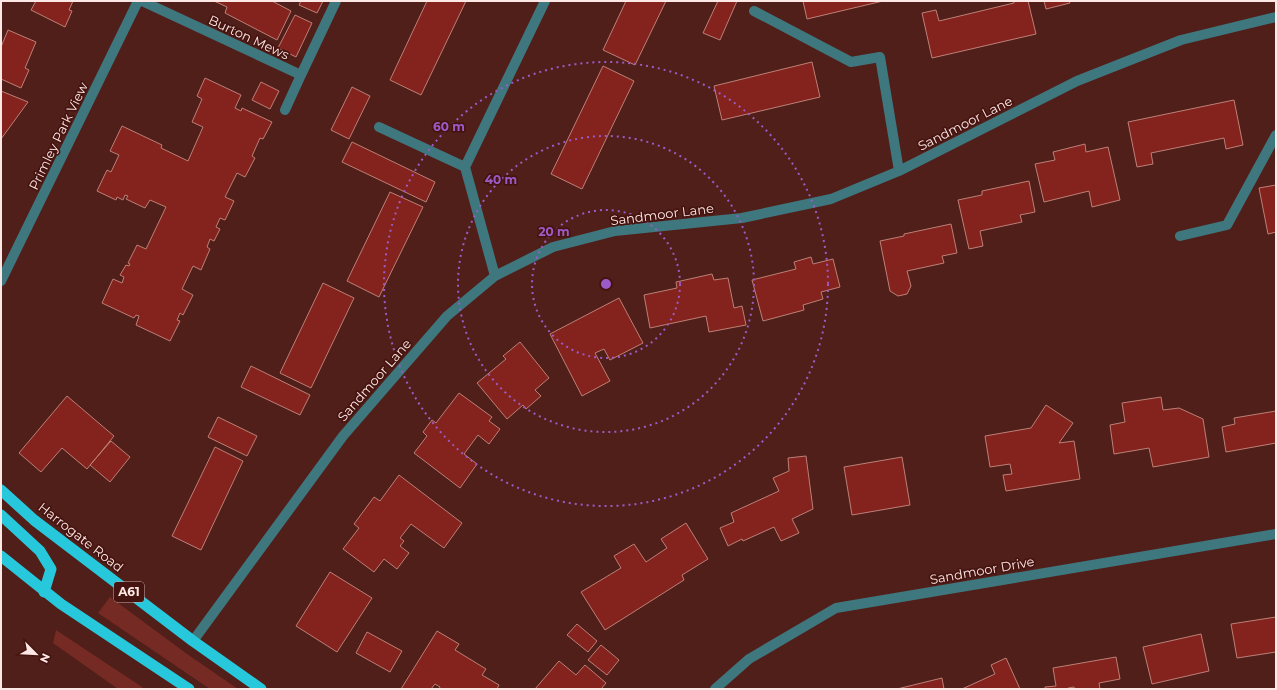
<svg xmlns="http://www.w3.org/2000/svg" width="1277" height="690" font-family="Montserrat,sans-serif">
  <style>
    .green { fill: #752a23 }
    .building { fill: #84221d; stroke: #bc8077 }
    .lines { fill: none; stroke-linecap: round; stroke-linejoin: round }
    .minor { stroke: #3f777f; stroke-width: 10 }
    .trunk { stroke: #28c8dc; stroke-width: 11 }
    .ring { fill: none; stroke: #9c5bc8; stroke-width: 2; stroke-dasharray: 2 4 }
    .labels { text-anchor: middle; stroke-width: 3.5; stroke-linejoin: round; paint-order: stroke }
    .shield { fill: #461410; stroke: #c6a8a5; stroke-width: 1 }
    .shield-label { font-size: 12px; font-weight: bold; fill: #fde8e5 }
    .street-label { font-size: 13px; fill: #fde8e5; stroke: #461410 }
    .centre { fill: #9c5bc8; stroke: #461410; stroke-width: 2 }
    .ring-label { font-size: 12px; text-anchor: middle; font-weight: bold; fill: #9c5bc8; stroke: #461410; stroke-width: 3.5; stroke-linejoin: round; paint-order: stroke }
  </style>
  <rect width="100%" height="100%" fill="#511f1a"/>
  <path class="green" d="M 110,597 L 187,654 L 238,689 L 210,689 L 98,613 Z
    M 56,630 L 145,689 L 118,689 L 53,643 Z"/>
  <path class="building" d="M 36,1 L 73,1 L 69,10 L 72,11 L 65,27 L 31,10 Z
    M 214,1 L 272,1 L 291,11 L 277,40 L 225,13 L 227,7 Z
    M 301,1 L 323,1 L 317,13 L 299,5 Z
    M 427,1 L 466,1 L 421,95 L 390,80 Z
    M 626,1 L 666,1 L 635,65 L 603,50 Z
    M 718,1 L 737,1 L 720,40 L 703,33 Z
    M 803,1 L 883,1 L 807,19 Z
    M 1014,1 L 1028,1 L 1036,34 L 932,58 L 922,13 L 936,10 L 939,21 L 1014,3 Z
    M 1044,1 L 1069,1 L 1070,3 L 1046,9 Z
    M 295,15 L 312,23 L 296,57 L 278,48 Z
    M 8,30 L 36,42 L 25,68 L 29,70 L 21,88 L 1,79 L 1,47 Z
    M 812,62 L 820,97 L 722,120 L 714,86 Z
    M 603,66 L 634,81 L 582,189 L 551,174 Z
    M 205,78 L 241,95 L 235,108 L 241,111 L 242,108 L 272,122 L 263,139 L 260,138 L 252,156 L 255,158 L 245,177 L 237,173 L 225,197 L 234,201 L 225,220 L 220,218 L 216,227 L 220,229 L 214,241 L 210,239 L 207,247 L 210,249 L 201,270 L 193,266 L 182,289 L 193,295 L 183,315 L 180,313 L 177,320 L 180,321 L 170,341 L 136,325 L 139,316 L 136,315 L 134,318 L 102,303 L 113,279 L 122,283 L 124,277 L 120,275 L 126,265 L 129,266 L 130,264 L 128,263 L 137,245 L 146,249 L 166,207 L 150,200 L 145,208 L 126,199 L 128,196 L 125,195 L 123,200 L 117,197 L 116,200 L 97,191 L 107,170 L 111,172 L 119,155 L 110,151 L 122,126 L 162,145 L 161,148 L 188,161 L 203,127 L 192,122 L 202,99 L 197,96 Z
    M 261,82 L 279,91 L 270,109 L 252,100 Z
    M 352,87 L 370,96 L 349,139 L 331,130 Z
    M 1,91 L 28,102 L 1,139 Z
    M 1234,100 L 1243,145 L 1226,149 L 1224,138 L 1151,153 L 1153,164 L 1137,167 L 1128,122 Z
    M 352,142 L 435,182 L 426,202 L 342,162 Z
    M 1085,144 L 1086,152 L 1108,147 L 1120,200 L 1092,207 L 1089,191 L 1044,202 L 1035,164 L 1055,160 L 1053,152 Z
    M 1029,181 L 1035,212 L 1020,215 L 1022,222 L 980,231 L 983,246 L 969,249 L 958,200 L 982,195 L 982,191 Z
    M 1276,185 L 1276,232 L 1268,234 L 1259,188 Z
    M 390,192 L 423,207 L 379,297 L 347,281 Z
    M 951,224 L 957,253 L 942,256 L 944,263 L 907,271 L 911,286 L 907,294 L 898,296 L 890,291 L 880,241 L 904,236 L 904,234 Z
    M 811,257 L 813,264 L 833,259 L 840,287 L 821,292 L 823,299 L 803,305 L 804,310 L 763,321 L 752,280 L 796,269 L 794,262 Z
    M 712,274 L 714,280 L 728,278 L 734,308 L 742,306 L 746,325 L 709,332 L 706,316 L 650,328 L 644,295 L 677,288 L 676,282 Z
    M 323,283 L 354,298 L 311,388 L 280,373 Z
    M 619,298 L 643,343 L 610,360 L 604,349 L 595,353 L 610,381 L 582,396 L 550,334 Z
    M 520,342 L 549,378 L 535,390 L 541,396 L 526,409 L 523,405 L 507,419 L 477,383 L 506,359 L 503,356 Z
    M 251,366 L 310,395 L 300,415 L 241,387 Z
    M 459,393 L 492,417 L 489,421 L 500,429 L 489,444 L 478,435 L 464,454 L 477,464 L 460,488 L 414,453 L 427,436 L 423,432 L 432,420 L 436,423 Z
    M 67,396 L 114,436 L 87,469 L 62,448 L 41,472 L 19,453 Z
    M 1161,397 L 1163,410 L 1179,408 L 1203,419 L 1209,457 L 1153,467 L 1149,448 L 1114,454 L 1110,425 L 1125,422 L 1122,403 Z
    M 1046,405 L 1073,423 L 1059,443 L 1074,441 L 1080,479 L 1006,491 L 1003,475 L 1012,474 L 1010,464 L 990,467 L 985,436 L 1031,428 Z
    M 1276,411 L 1276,443 L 1226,452 L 1222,427 L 1235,424 L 1234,418 Z
    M 218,417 L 257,436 L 247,456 L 208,437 Z
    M 111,441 L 130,457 L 110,482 L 90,465 Z
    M 215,447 L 243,461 L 201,550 L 172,536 Z
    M 806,456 L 813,509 L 792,519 L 799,533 L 781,541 L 774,527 L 743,541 L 742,539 L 728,546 L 720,528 L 734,522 L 731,513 L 779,491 L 773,478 L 789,471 L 788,458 Z
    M 902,457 L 910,505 L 852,515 L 844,467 Z
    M 399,475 L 462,523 L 444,548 L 411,524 L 400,538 L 404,541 L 400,546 L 409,553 L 397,569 L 384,559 L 374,572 L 343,549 L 359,528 L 354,524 L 374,497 L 380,501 Z
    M 686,523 L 708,559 L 682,575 L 684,580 L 605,630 L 581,592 L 621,568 L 614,556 L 634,544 L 646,562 L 667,548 L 661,539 Z
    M 330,572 L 372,598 L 337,652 L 296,626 Z
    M 1276,617 L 1276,652 L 1237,658 L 1231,624 Z
    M 577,624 L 597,641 L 588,652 L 567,635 Z
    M 437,631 L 459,644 L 455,650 L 486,669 L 482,675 L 499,685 L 497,689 L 439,689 L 440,687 L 435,684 L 431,689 L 401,689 Z
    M 367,632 L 402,651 L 390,672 L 356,653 Z
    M 1201,634 L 1209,671 L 1152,684 L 1143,647 Z
    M 601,645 L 619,660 L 607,675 L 588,660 Z
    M 1116,657 L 1120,679 L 1099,683 L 1100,689 L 1075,689 L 1074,687 L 1068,688 L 1068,689 L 1045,689 L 1045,687 L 1056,686 L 1053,668 Z
    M 1006,658 L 1020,689 L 962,689 L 995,674 L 991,665 Z
    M 559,661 L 576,675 L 585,665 L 606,683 L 601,689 L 535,689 Z
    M 942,678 L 944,689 L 897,689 Z"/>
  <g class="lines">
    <path class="minor" d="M 142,1 L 301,75 L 336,1
      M 754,11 L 851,62 L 880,57 L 899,171
      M 285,110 L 301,75
      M 379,127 L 465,167
      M 1180,236 L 1227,225 L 1276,135
      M 495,276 L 465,167 L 545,1
      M 1,281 L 138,1
      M 193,641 L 343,436 L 447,316 L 495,276 L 553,247 L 615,231 L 742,218 L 831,199 L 899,171 L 1077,81 L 1181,40 L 1276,17
      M 715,689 L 749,659 L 836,608 L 1276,534"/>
    <path class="trunk" d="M 1,490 L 34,520 L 193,641 L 261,689
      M 1,515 L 40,551 L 51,569 L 44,592
      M 1,556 L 61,604 L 189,689"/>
  </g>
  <g class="ring">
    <circle cx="606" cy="284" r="74"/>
    <circle cx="606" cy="284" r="148"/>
    <circle cx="606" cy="284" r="222"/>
  </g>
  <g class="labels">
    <rect class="shield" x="114" y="582" width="30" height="20" rx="3"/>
    <g class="shield-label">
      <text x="129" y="596">A61</text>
    </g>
    <g class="street-label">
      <text transform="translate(249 37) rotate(25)" y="5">Burton Mews</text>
      <text transform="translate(965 123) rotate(-27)" y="5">Sandmoor Lane</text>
      <text transform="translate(58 136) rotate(-64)" y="5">Primley Park View</text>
      <text transform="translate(662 214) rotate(-7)" y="5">Sandmoor Lane</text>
      <text transform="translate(374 380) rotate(-49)" y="5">Sandmoor Lane</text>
      <text transform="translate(81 537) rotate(38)" y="5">Harrogate Road</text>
      <text transform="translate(982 570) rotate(-10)" y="5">Sandmoor Drive</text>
    </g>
  </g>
  <circle cx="606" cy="284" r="6" class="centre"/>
  <g class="ring-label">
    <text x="449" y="131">60 m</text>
    <text x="501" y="184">40 m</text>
    <text x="554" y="236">20 m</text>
  </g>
  <rect width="1277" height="690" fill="none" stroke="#fde8e5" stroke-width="4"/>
  <g transform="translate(36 654) rotate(114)" stroke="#461410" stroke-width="3" paint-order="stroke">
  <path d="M0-3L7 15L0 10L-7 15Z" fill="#fde8e5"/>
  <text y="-6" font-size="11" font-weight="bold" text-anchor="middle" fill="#fde8e5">N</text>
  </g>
</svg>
